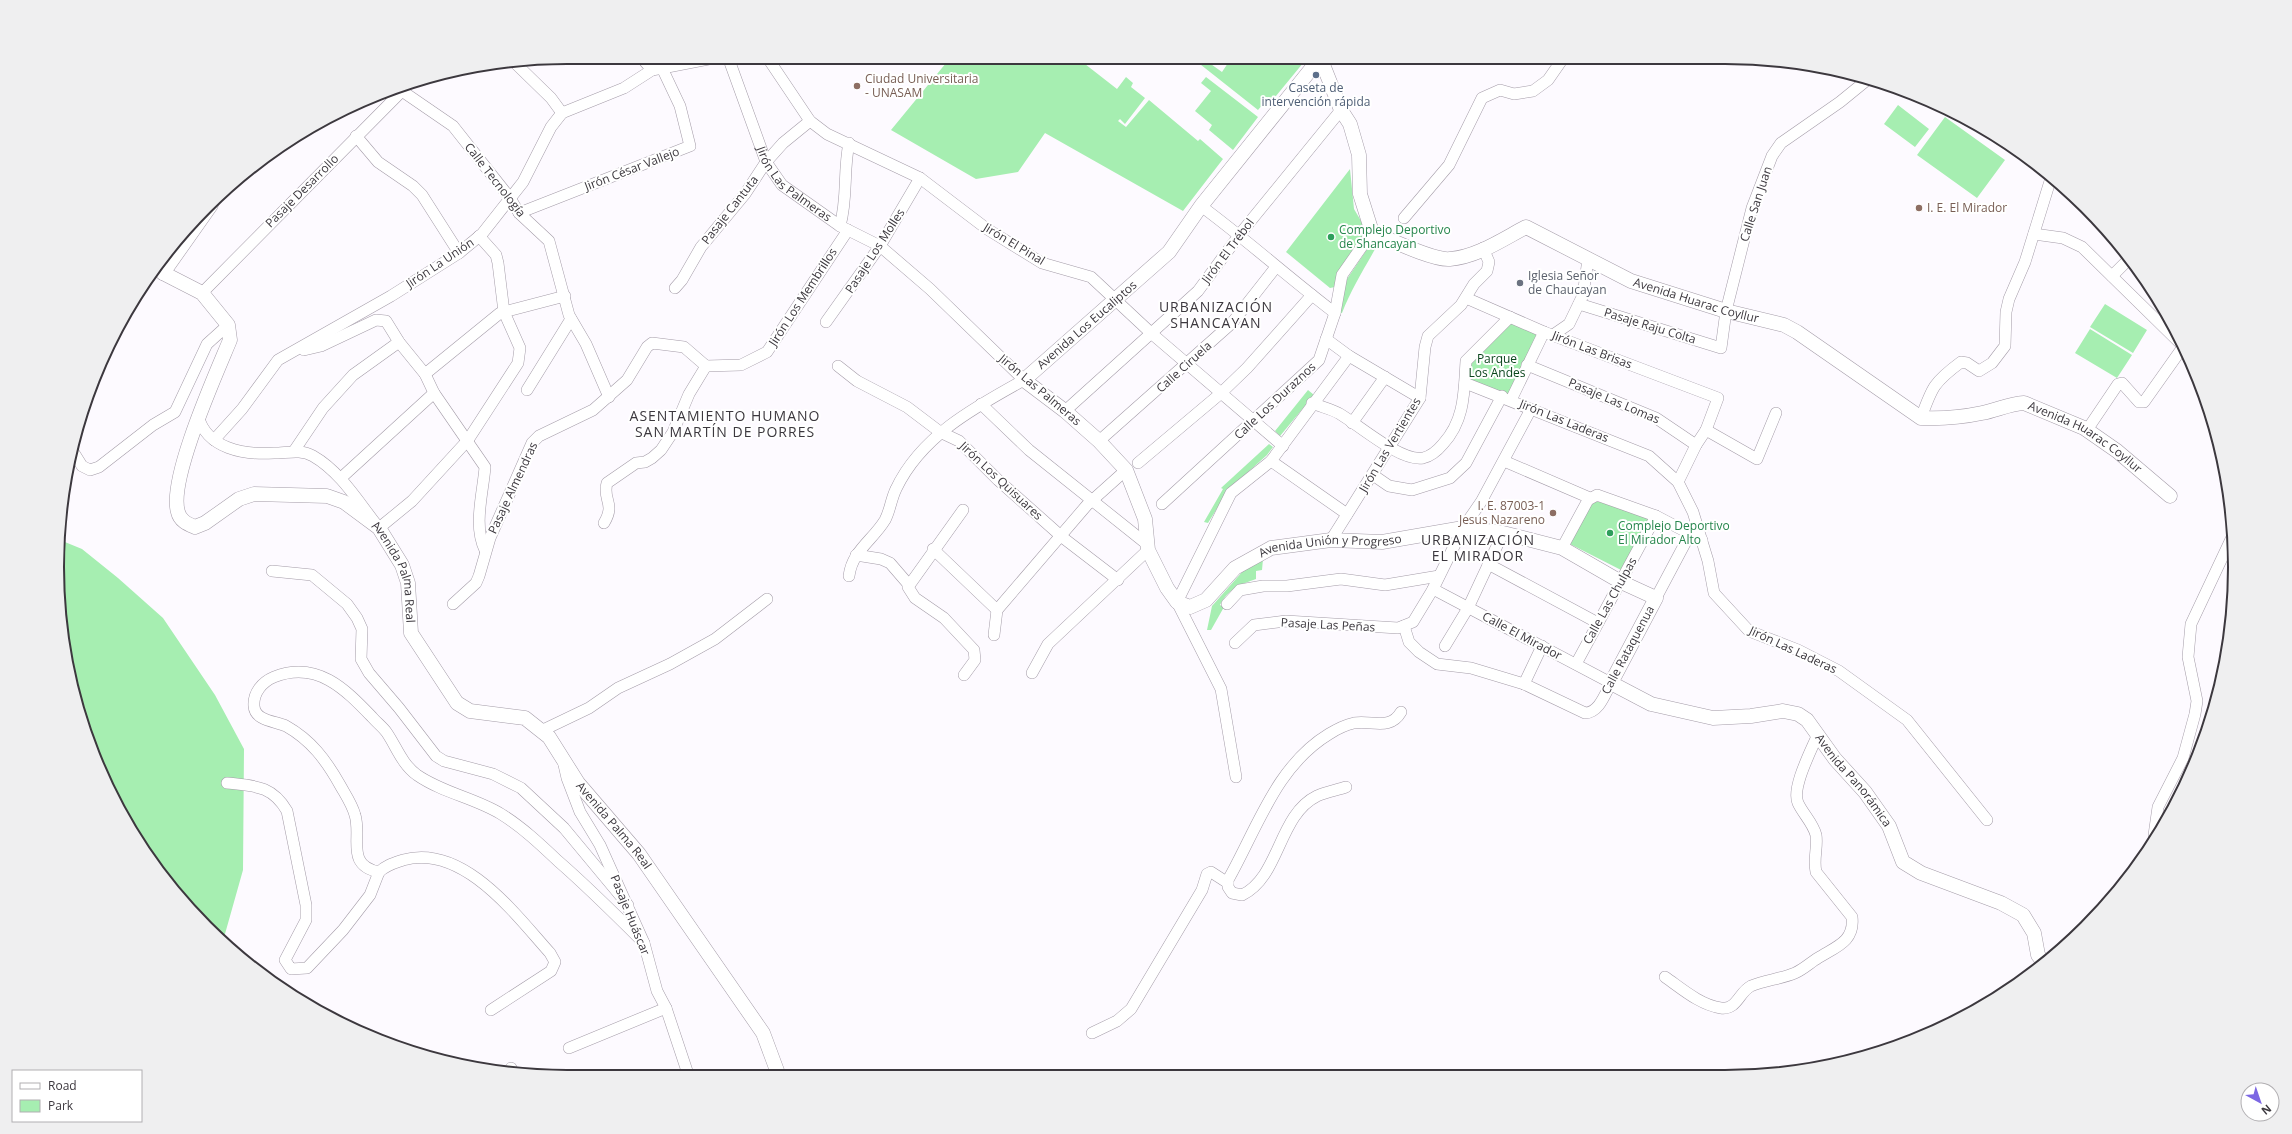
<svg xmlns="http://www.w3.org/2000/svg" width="2292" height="1134" font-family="'Open Sans',sans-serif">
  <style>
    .green { fill: #a6eeb1 }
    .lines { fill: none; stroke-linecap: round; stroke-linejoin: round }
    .minor-casing { stroke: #a49ca8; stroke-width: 12 }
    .major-casing { stroke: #a49ca8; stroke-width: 15 }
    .minor { stroke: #fff; stroke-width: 11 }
    .major { stroke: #fff; stroke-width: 14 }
    .service-dot { fill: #5c6f8a; stroke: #fff; stroke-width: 1.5 }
    .education-dot { fill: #8d6e63; stroke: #fff; stroke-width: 1.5 }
    .leisure-dot { fill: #2e9e5b; stroke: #fff; stroke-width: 1.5 }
    .worship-dot { fill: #6b7280; stroke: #fff; stroke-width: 1.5 }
    .labels { text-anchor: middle; stroke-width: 4; stroke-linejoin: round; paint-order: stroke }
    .education-label { font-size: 12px; fill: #785e54; stroke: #fff; text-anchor: start }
    .service-label { font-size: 12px; fill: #4e5e75; stroke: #fff }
    .street-label { font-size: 12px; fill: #3c383e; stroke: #fff }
    .leisure-label { font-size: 12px; fill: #27864d; stroke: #fff; text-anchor: start }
    .worship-label { font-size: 12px; fill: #5b616d; stroke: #fff; text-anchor: start }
    .park-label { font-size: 12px; fill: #0a451c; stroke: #fff }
    .quarter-label { font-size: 14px; letter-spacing: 1px; fill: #3c383e; stroke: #fff }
    .rim { fill: none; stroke: #3c383e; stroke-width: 2 }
  </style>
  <rect width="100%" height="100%" fill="#fdfaff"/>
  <path class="green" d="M 776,57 L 792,57 L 782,65 Z
    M 951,57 L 1076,57 L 1117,89 L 1126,77 L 1133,83 L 1131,87 L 1145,98 L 1125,124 L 1120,119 L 1118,121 L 1126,127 L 1149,100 L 1198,141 L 1200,139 L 1223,159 L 1183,211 L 1045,133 L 1018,172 L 976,179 L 891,130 Z
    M 1191,57 L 1201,57 L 1222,72 L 1232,57 L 1308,57 L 1267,107 L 1263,104 L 1258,110 Z
    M 1206,77 L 1258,117 L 1233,150 L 1209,130 L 1212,125 L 1195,111 L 1211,91 L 1201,83 Z
    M 1898,105 L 1929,129 L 1915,147 L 1884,124 Z
    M 1945,117 L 2005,160 L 1977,198 L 1917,155 Z
    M 1350,169 L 1354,209 L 1367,231 L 1335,287 L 1330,288 L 1286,252 Z
    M 1374,239 L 1379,242 C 1366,266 1352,287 1342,313 L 1338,314 L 1345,282 Z
    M 2105,304 L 2147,330 L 2133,353 L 2090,327 Z
    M 1510,321 L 1540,334 L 1510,395 L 1467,381 L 1469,364 Z
    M 2090,329 L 2132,355 L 2117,378 L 2075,353 Z
    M 1308,390 L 1314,395 L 1280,436 L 1275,431 Z
    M 1269,444 L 1273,447 L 1267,455 L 1229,489 L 1208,523 L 1204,522 L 1223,489 L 1221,488 Z
    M 1594,500 L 1650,518 L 1623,571 L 1570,544 Z
    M 60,540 L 82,549 L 118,578 L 163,618 L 215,695 L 244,749 L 243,870 L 223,941 C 189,913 163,879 140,842 C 130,826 118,810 110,793 C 74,724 52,617 60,540 Z
    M 1263,559 L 1262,570 L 1256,571 L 1256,579 C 1241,584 1227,590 1220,605 L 1224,607 L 1211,630 L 1207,630 L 1212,606 L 1243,571 Z"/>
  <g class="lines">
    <defs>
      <g id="minor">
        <path d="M 641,57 L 652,70"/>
        <path id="s1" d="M 728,57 L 766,162 L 782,185 L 840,226 L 880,246 L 930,289 L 1024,380 C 975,407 921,436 896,489 C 891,499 890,511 885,520 C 873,540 852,551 849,576"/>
        <path d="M 767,57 L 810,121 L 827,134 L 920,178 L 987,229 L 1042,263 L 1091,277 L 1151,333 L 1283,446"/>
        <path d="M 514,62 L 551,98 L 562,113"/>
        <path d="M 356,136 L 378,162 L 413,186 L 422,195 L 459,253"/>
        <path d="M 1201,206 C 1247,240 1289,278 1335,313"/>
        <path d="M 519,213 L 690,146 L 680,106 L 662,68"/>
        <path d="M 1404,218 L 1449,165 L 1482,98 L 1500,90 L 1514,94 L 1533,91 L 1548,80 L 1564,57"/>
        <path d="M 840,226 C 848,197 843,172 849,143"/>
        <path d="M 2034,234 L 2063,238 L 2082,247 L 2181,344"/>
        <path d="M 2112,276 L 2129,259"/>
        <path d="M 675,288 L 682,280 L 701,247 L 745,194 L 766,162 L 783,143 L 810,121"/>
        <path d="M 202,293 L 402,91 L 453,126 L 510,198 L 519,213 L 549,241 L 569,315 L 586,344 L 609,397"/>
        <path d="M 1466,298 L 1544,332 L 1718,398 L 1706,430 L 1696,445 L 1678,482"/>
        <path d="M 1579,304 L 1721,348 L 1726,311 L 1752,208 L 1772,156 L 1781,143 L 1840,102 L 1867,80"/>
        <path d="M 826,322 L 880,246 L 920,178"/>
        <path d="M 1553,335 L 1569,324 L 1583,295 L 1588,259"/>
        <path d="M 1326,339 L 1349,356 L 1420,398"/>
        <path d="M 304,350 L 321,346 L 376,320 L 386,321 L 399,342 L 425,374 L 434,393 L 485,467 C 483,493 473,526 485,550"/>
        <path d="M 1527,365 L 1656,418 L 1696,445"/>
        <path d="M 706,366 L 741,365 L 767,352 L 848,230"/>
        <path d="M 838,366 L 857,381 L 907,407 L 940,432 L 959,441 L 998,480 L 1062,537 L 1118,580"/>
        <path d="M 425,374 L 500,313 L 565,296"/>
        <path d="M 1465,383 L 1649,456 L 1678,482 L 1693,512 L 1708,561 L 1714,593 L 1749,631 L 1798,650 L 1839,671 L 1907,720 L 1987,820"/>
        <path d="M 527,390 L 571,319"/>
        <path d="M 1511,400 L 1544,332"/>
        <path d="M 1312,403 C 1321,407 1332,409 1340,414 C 1360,426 1401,462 1423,458 C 1432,456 1438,450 1443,444 C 1465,420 1464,392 1466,361 L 1510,317"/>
        <path d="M 981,404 L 1029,450 L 1148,545"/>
        <path d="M 1065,411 L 1198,291 L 1240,234 L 1341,110"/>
        <path d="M 198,416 C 207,449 244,455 274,453 C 287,453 301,449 313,456 C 341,472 359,503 379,528 L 412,501 L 468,440 L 518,363 L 520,348 L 504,312 L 498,263 L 496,255 L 479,236"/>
        <path d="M 1921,418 C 1932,387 1934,382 1961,362 L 1967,363 L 1979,371 L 1992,363 L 2005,346 L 2006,312 L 2009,299 L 2025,262 L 2051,178"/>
        <path d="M 1352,423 L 1385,377"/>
        <path d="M 2084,428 L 2089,427 L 2118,384 L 2122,383 L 2139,402 L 2144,402 L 2183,347"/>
        <path d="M 1706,430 L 1757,459 L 1776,413"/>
        <path d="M 214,440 L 242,409 L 278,360 L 391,296 L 459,253 L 482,234 L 523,182 L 551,127 L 562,113 L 624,88 L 652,70 L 719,57"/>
        <path d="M 1099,441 L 1232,323 L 1276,267"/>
        <path d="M 72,450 L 82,466 L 90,470 L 99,467 L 153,425 L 175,412 L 207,344 L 228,325"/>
        <path d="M 294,451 L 323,408 L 353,375 L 399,342"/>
        <path d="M 1271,461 L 1347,514"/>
        <path d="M 1504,461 L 1590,498"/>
        <path d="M 1138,463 L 1220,394 L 1247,368 L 1312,295"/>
        <path d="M 1373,475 L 1389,486 L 1412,490 L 1450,478 L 1466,463 L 1502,396"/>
        <path d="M 341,478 L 434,393"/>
        <path d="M 1162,504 L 1319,360 L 1335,313 L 1342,275 L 1372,232"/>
        <path d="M 963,510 L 908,587 L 915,598 L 944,618 L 974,650 L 975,660 L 964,675"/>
        <path d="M 604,523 C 616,503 602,500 607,483 L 636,463 L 645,462 L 652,458 L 661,450 L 673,432 L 689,394 L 706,366"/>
        <path d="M 1331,540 L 1420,398 L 1425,347 L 1428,336 L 1461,305 L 1474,284 L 1487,271 L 1489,262 L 1483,248"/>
        <path d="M 1562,548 L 1588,500 L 1597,495 L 1656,516 L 1702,540"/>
        <path d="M 933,549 L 997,610 L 1087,505 L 1126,470"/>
        <path d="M 856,555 L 881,559 L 890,563 L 909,585"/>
        <path d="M 1488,564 L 1598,623"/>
        <path d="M 272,571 L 312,575 L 347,604 L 357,618 L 362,629 L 361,659 L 369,673 L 399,708 L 436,756 L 444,761 L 493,774 L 521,788 L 564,828 L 628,905"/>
        <path d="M 1656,598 L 1690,534"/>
        <path d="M 453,604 L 476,583 L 479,576 L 490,538 L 532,443 L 539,436 L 593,410 L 627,380 L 647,347 L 652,343 L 684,347 L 706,366"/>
        <path d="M 1227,604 L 1240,590 L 1263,586 L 1287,586 L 1341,579 L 1385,585 L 1439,576"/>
        <path d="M 1404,626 L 1409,642 L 1419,652 L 1437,664 L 1471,668 L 1524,684 L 1585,713 C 1599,713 1605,694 1611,683 L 1433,589"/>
        <path d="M 994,635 L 997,610"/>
        <path d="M 1235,643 L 1254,625 L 1286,621 L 1398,628 L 1413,622 L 1433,589 L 1463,528 L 1481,502 L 1531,409"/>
        <path d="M 1445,646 L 1468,608 L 1503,533"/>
        <path d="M 1576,664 L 1656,516"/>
        <path d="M 1032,673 L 1048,644 L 1148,550"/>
        <path d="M 1524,684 L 1542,646"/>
        <path d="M 541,731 L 589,708 L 618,688 L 670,664 L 715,639 L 767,599"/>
        <path d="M 564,765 L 567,778 L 580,812 L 600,845 L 644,943 L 657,991 L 666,1008 L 689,1077"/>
        <path d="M 1236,777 L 1221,689 L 1177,602 L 1231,493 L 1271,461 L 1349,356"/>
        <path d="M 227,783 C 254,786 272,785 287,811 L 306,905 L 306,920 L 285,960 L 291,969 L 307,968 L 343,930 L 370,895 L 379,872"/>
        <path d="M 1346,787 C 1337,790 1326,792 1317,796 C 1278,815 1280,877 1242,895 L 1232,893 L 1228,887 L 1228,880 C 1257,829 1276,766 1329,734 C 1337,729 1345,725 1354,723 C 1372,720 1390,731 1401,712"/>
        <path d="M 2154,835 L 2158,807 L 2183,758 L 2195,714 L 2197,701 L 2188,657 L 2191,624 L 2232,537"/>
        <path d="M 1665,977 C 1681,988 1700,1005 1721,1008 C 1737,1010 1739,992 1751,986 C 1765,980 1781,979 1795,973 C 1804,969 1811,962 1818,958 C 1835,947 1855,942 1852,917 L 1816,872 C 1813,859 1818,847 1816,835 C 1813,823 1803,814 1798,803 C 1791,788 1812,749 1818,734"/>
        <path d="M 491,1010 L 551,971 L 555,962 L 550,953 C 515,914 463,843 403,860 C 394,863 386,865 379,872 C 345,865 362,838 355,815 C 352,804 345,794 340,785 C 326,760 311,740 286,726 C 275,721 255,721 254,706 C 253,693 262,682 274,677 C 317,660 345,689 372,717 C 377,723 383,727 387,733 C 397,748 402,764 417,775 C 443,793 475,798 501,814 C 522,827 540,844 558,861 C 588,887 616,915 644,943"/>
        <path d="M 1092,1033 L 1117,1021 L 1131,1009 L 1202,890 L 1207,874 L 1211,872 L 1228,883"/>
        <path d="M 569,1048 L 666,1008"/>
        <path d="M 511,1068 L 513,1072"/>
      </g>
      <g id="major">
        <path id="s2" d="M 1320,57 L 1341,110 L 1350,124 L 1359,155 L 1360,194 L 1372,232 C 1389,239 1434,261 1450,259 C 1477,257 1503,239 1526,227 L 1631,281 L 1726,311 L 1784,325 L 1797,332 L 1921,418 C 1940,419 1963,417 1982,413 C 1997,410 2009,404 2024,403 L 2084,428 L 2117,451 L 2170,496"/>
        <path id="s3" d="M 1320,58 L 1201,206 L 1169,252 L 1024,380 L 1065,411 L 1099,441 L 1126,470 L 1145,519 L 1148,550 L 1167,588 L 1177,602 L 1190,607 L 1206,600 L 1235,568 L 1271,548 L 1331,540 L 1382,542 L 1463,528 L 1503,533 L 1562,548 L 1621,582 L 1656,598 L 1611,683 L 1651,704 L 1713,718 L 1751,716 L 1783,711 L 1798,714 L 1807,720 L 1835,759 L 1865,792 L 1889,826 L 1903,862 L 1921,873 L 2001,903 L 2023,915 L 2034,933 L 2038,955 L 2044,963"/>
        <path id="s4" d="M 156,267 L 163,273 L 202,293 L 228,325 L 230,340 C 216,374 168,480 178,512 C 180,521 188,524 195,527 L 205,523 L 239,499 L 254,494 L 327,496 L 344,502 L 379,528 L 402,565 L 408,583 L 411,633 L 457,703 L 470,711 L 525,718 L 549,737 L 578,783 L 639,854 L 763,1033 L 779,1076"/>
        <path d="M 163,273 L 211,205"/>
      </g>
    </defs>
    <use href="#minor" class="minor-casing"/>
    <use href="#major" class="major-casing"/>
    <use href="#minor" class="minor"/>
    <use href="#major" class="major"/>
  </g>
  <circle class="service-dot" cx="1316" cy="75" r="4"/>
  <g class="education-dot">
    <circle cx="857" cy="86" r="4"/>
    <circle cx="1919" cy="208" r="4"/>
    <circle cx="1553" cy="513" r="4"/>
  </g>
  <g class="leisure-dot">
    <circle cx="1331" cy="237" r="4"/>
    <circle cx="1610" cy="533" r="4"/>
  </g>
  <circle class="worship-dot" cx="1520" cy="283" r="4"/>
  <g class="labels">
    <g class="education-label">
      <text x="865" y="83">Ciudad Universitaria<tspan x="865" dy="14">- UNASAM</tspan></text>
      <text x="1927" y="212">I. E. El Mirador</text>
      <text x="1545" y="510" text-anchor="end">I. E. 87003-1<tspan x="1545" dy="14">Jesus Nazareno</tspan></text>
    </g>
    <g class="service-label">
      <text x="1316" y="92">Caseta de<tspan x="1316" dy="14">intervención rápida</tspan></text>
    </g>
    <g class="street-label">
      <text transform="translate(632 169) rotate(-21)" y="4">Jirón César Vallejo</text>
      <text transform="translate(495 180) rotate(52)" y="4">Calle Tecnología</text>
      <text dy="4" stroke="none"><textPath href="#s1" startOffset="147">Jirón Las Palmeras</textPath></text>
      <text transform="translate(302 191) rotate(-45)" y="4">Pasaje Desarrollo</text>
      <text transform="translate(1756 204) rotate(-72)" y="4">Calle San Juan</text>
      <text transform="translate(730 210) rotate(-52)" y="4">Pasaje Cantuta</text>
      <text transform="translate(1014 244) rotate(31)" y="4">Jirón El Pinal</text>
      <text transform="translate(875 251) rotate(-57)" y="4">Pasaje Los Molles</text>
      <text transform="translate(1228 251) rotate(-53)" y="4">Jirón El Trébol</text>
      <text transform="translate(440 263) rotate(-34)" y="4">Jirón La Unión</text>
      <text transform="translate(803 297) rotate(-57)" y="4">Jirón Los Membrillos</text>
      <text dy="4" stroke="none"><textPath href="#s2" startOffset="537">Avenida Huarac Coyllur</textPath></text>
      <text transform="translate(1087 325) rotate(-41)" y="4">Avenida Los Eucaliptos</text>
      <text transform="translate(1650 326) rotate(17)" y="4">Pasaje Raju Colta</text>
      <text transform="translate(1592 350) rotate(21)" y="4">Jirón Las Brisas</text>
      <text transform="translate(1184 367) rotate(-42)" y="4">Calle Ciruela</text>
      <text transform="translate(1040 390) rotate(40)" y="4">Jirón Las Palmeras</text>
      <text transform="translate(1275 401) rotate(-43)" y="4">Calle Los Duraznos</text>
      <text transform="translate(1614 401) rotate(23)" y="4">Pasaje Las Lomas</text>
      <text transform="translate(1564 421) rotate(22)" y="4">Jirón Las Laderas</text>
      <text dy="4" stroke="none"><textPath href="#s2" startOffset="969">Avenida Huarac Coyllur</textPath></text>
      <text transform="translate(1390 445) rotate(-59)" y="4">Jirón Las Vertientes</text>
      <text transform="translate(1001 481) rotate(43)" y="4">Jirón Los Quisuares</text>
      <text transform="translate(513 488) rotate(-65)" y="4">Pasaje Almendras</text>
      <text dy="4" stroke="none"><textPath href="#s3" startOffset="894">Avenida Unión y Progreso</textPath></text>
      <text dy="4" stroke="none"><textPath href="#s4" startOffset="565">Avenida Palma Real</textPath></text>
      <text transform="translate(1610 601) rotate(-61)" y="4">Calle Las Chulpas</text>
      <text transform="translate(1328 625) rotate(3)" y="4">Pasaje Las Peñas</text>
      <text transform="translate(1522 636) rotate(28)" y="4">Calle El Mirador</text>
      <text transform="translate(1628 650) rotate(-62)" y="4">Calle Rataquenua</text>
      <text transform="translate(1793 650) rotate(25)" y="4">Jirón Las Laderas</text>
      <text dy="4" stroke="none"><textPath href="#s3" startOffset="1614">Avenida Panorámica</textPath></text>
      <text dy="4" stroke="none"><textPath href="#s4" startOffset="925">Avenida Palma Real</textPath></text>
      <text transform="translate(630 915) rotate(68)" y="4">Pasaje Huáscar</text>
    </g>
    <g class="leisure-label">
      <text x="1339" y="234">Complejo Deportivo<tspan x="1339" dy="14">de Shancayan</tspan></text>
      <text x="1618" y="530">Complejo Deportivo<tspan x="1618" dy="14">El Mirador Alto</tspan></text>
    </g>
    <g class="worship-label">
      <text x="1528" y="280">Iglesia Señor<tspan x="1528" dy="14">de Chaucayan</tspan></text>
    </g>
    <g class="park-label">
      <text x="1497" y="363">Parque<tspan x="1497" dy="14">Los Andes</tspan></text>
    </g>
    <g class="quarter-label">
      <text x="1216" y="312">URBANIZACIÓN<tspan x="1216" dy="16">SHANCAYAN</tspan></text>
      <text x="725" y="421">ASENTAMIENTO HUMANO<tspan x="725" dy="16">SAN MARTÍN DE PORRES</tspan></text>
      <text x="1478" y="545">URBANIZACIÓN<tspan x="1478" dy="16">EL MIRADOR</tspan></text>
    </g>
  </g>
  <path d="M0 0H2292V1134H0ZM567 64H1725A503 503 0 0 1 2228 567V567A503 503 0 0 1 1725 1070H567A503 503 0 0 1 64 567V567A503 503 0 0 1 567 64Z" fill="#efeff0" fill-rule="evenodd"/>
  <path class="rim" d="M567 64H1725A503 503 0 0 1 2228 567V567A503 503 0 0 1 1725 1070H567A503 503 0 0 1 64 567V567A503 503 0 0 1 567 64Z"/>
  <rect x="12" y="1070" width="130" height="52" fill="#ffffff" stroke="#b1afb2"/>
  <rect x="20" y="1083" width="20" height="6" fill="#ffffff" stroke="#b1afb2"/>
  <text x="48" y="1090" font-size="12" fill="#3c383e">Road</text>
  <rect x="20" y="1100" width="20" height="12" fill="#a6eeb1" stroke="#b1afb2"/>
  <text x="48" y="1110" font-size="12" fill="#3c383e">Park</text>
  <g transform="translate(2260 1102) rotate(140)"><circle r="19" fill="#ffffff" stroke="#b1afb2"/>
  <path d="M0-3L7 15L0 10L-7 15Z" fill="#7c67e3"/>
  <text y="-6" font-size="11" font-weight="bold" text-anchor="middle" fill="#3c383e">N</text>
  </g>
</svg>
